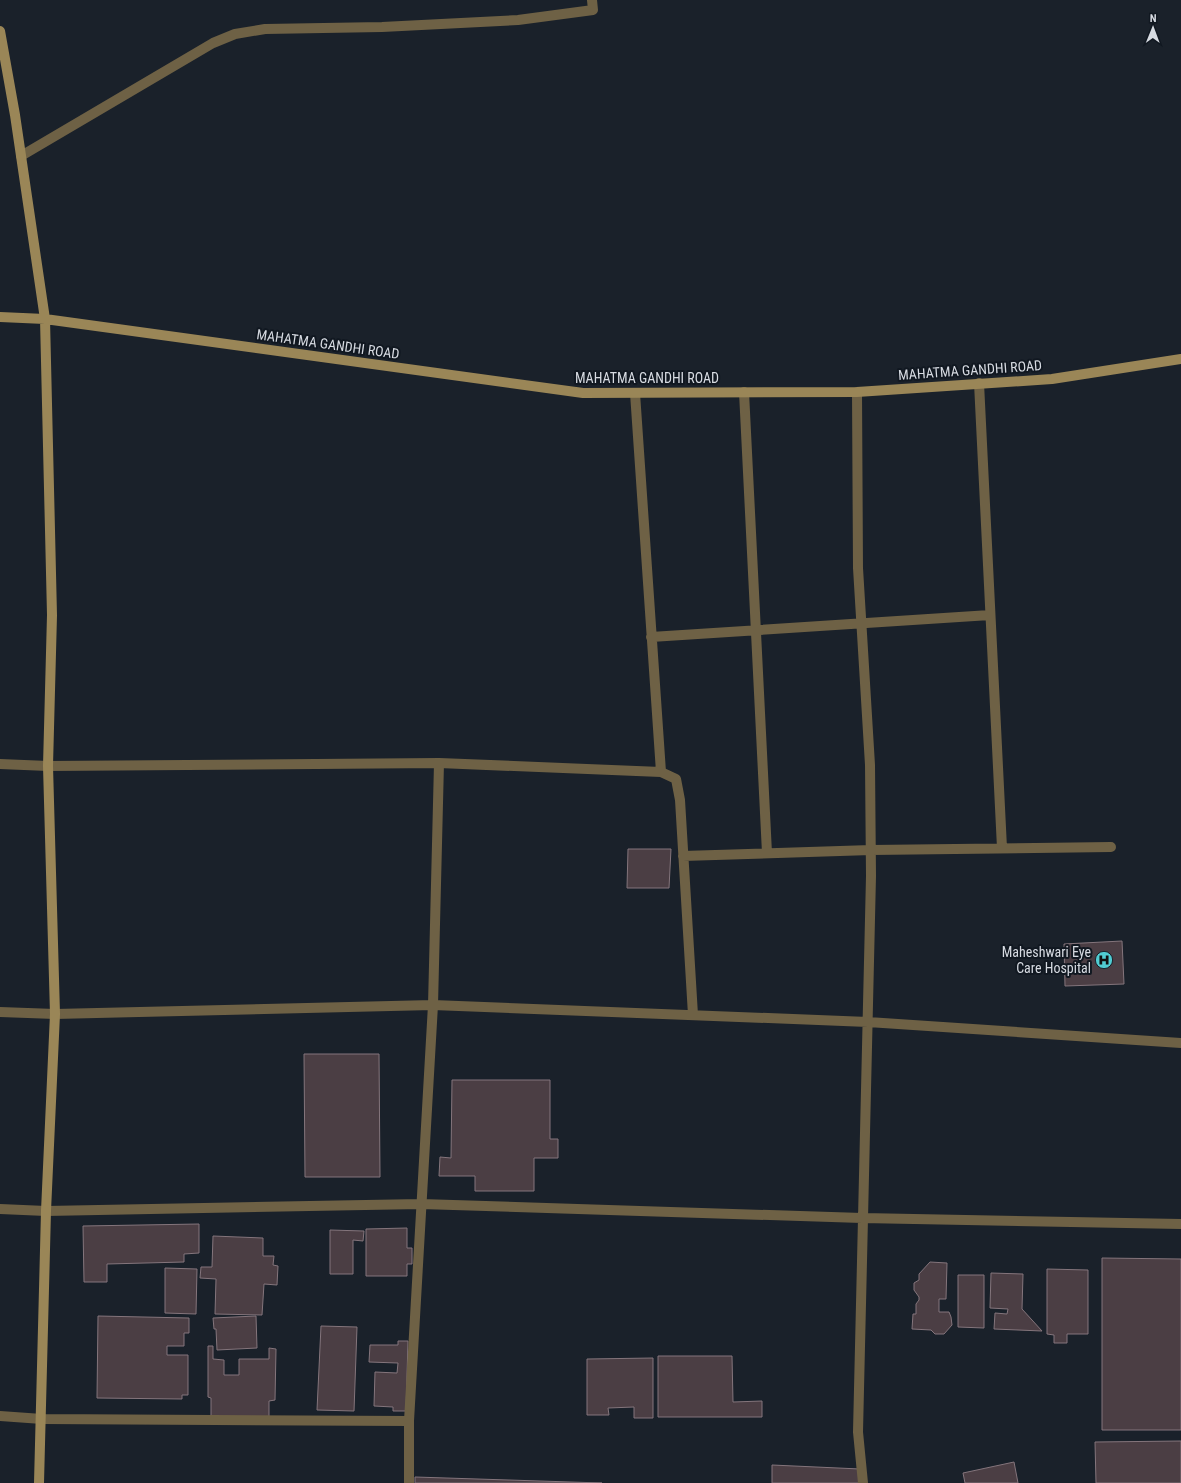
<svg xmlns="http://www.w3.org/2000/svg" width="1181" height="1483" font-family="'Roboto Condensed',sans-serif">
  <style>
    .building { fill: #4b3e44; stroke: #84757c }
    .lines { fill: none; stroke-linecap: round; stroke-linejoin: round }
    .street { stroke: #6e6145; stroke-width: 10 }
    .secondary { stroke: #9a8657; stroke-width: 10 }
    .labels { text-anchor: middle; stroke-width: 4; stroke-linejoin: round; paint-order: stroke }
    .street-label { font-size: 14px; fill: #d7dbe2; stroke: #111821 }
    .poi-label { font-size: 14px; fill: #d7dbe2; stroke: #111821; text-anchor: end }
  </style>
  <rect width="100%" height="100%" fill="#1a212a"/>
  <path class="building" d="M 628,849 L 671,849 L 669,888 L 627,888 Z
    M 1122,941 L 1124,984 L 1065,986 L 1064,944 Z
    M 304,1054 L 379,1054 L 380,1177 L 305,1177 Z
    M 452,1080 L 550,1080 L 550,1139 L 558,1139 L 558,1158 L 534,1158 L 534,1191 L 475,1191 L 475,1176 L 439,1176 L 440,1157 L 451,1158 Z
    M 199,1224 L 199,1253 L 184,1254 L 184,1262 L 107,1264 L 107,1282 L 84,1282 L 83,1226 Z
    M 407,1228 L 407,1248 L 412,1248 L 412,1264 L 407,1264 L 407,1276 L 366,1276 L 366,1229 Z
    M 330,1230 L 364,1231 L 363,1241 L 353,1240 L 353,1274 L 330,1274 Z
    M 213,1236 L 263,1238 L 263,1256 L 274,1256 L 273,1265 L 278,1266 L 277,1285 L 264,1284 L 262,1315 L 215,1314 L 216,1279 L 200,1278 L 201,1267 L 212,1267 Z
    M 1102,1258 L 1181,1259 L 1181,1430 L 1102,1430 Z
    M 930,1262 L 947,1263 L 946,1299 L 939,1299 L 939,1312 L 949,1312 L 951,1317 L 952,1325 L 944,1334 L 935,1334 L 931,1330 L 912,1329 L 913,1314 L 916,1314 L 916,1304 L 919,1300 L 919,1297 L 914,1290 L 914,1283 L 919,1280 L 919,1274 Z
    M 165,1268 L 197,1269 L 196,1314 L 165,1313 Z
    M 1047,1269 L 1088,1270 L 1088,1334 L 1067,1334 L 1067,1343 L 1054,1343 L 1054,1335 L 1047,1334 Z
    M 991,1273 L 1023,1274 L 1022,1309 L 1042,1331 L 994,1329 L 995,1313 L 1007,1314 L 1008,1309 L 990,1308 Z
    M 958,1275 L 984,1275 L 984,1328 L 958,1327 Z
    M 98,1316 L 189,1318 L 189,1333 L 184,1333 L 184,1346 L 167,1346 L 167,1355 L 188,1355 L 188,1395 L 182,1395 L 182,1399 L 97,1398 Z
    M 256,1316 L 257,1348 L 217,1350 L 216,1329 L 214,1329 L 213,1318 Z
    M 321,1326 L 357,1327 L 354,1411 L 317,1410 Z
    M 398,1341 L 408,1341 L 406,1411 L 393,1411 L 393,1407 L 374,1406 L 375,1372 L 397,1373 L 398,1363 L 369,1362 L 370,1345 L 398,1345 Z
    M 208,1346 L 213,1346 L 213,1359 L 224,1360 L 224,1375 L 239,1375 L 239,1359 L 269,1359 L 269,1348 L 276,1349 L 275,1400 L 269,1401 L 269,1420 L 211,1419 L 211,1398 L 208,1397 Z
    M 658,1356 L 732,1356 L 733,1402 L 762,1401 L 762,1417 L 658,1417 Z
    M 653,1358 L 653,1418 L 634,1418 L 634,1407 L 608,1408 L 609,1415 L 587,1415 L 587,1359 Z
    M 1181,1441 L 1181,1483 L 1096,1483 L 1095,1442 Z
    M 1014,1462 L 1018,1483 L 965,1483 L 963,1473 Z
    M 772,1465 L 860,1469 L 860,1483 L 772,1483 Z
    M 415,1477 L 602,1483 L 415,1483 Z"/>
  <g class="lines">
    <path class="street" d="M 21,156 L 213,43 L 235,34 L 265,29 L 382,27 L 518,20 L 593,10 L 592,0
      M 979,383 L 1002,848
      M 744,392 L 767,853
      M 857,392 L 858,568 L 870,765 L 871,876 L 858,1432 L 863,1483
      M 635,393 L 661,772
      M 651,637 L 990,615
      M 0,764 L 48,766 L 439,763 L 661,772 L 676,779 L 680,800 L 693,1015
      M 683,856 L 871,850 L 1111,847
      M 0,1012 L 55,1014 L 433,1005 L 868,1022 L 1181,1043
      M 0,1209 L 46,1211 L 421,1204 L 862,1218 L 1181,1224
      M 0,1416 L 42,1419 L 409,1421
      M 409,1483 L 409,1421 L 433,1005 L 439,763"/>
    <path class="secondary" d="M 0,31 L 15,115 L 45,319 L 52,615 L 48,766 L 55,1014 L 46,1211 L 39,1483
      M 0,317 L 45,319 L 583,393 L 857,392 L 1052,379 L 1181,359"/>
  </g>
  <defs>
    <symbol id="hospital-disc" viewBox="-11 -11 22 22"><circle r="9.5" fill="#51ccd2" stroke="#111821"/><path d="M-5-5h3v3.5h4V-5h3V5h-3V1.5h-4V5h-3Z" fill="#111"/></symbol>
  </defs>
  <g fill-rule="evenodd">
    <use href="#hospital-disc" x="1094" y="950" width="20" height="20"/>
  </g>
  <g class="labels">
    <g class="street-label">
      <text transform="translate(328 344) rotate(8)" y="5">MAHATMA GANDHI ROAD</text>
      <text transform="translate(970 370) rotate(-4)" y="5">MAHATMA GANDHI ROAD</text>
      <text x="647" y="383">MAHATMA GANDHI ROAD</text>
    </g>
    <g class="poi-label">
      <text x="1091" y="957">Maheshwari Eye<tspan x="1091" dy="16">Care Hospital</tspan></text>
    </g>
  </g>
  <g transform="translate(1153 28) rotate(1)" stroke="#111821" stroke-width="3" paint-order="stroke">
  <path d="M0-3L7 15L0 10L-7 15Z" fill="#d7dbe2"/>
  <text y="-6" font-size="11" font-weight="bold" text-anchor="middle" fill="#d7dbe2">N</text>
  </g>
</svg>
